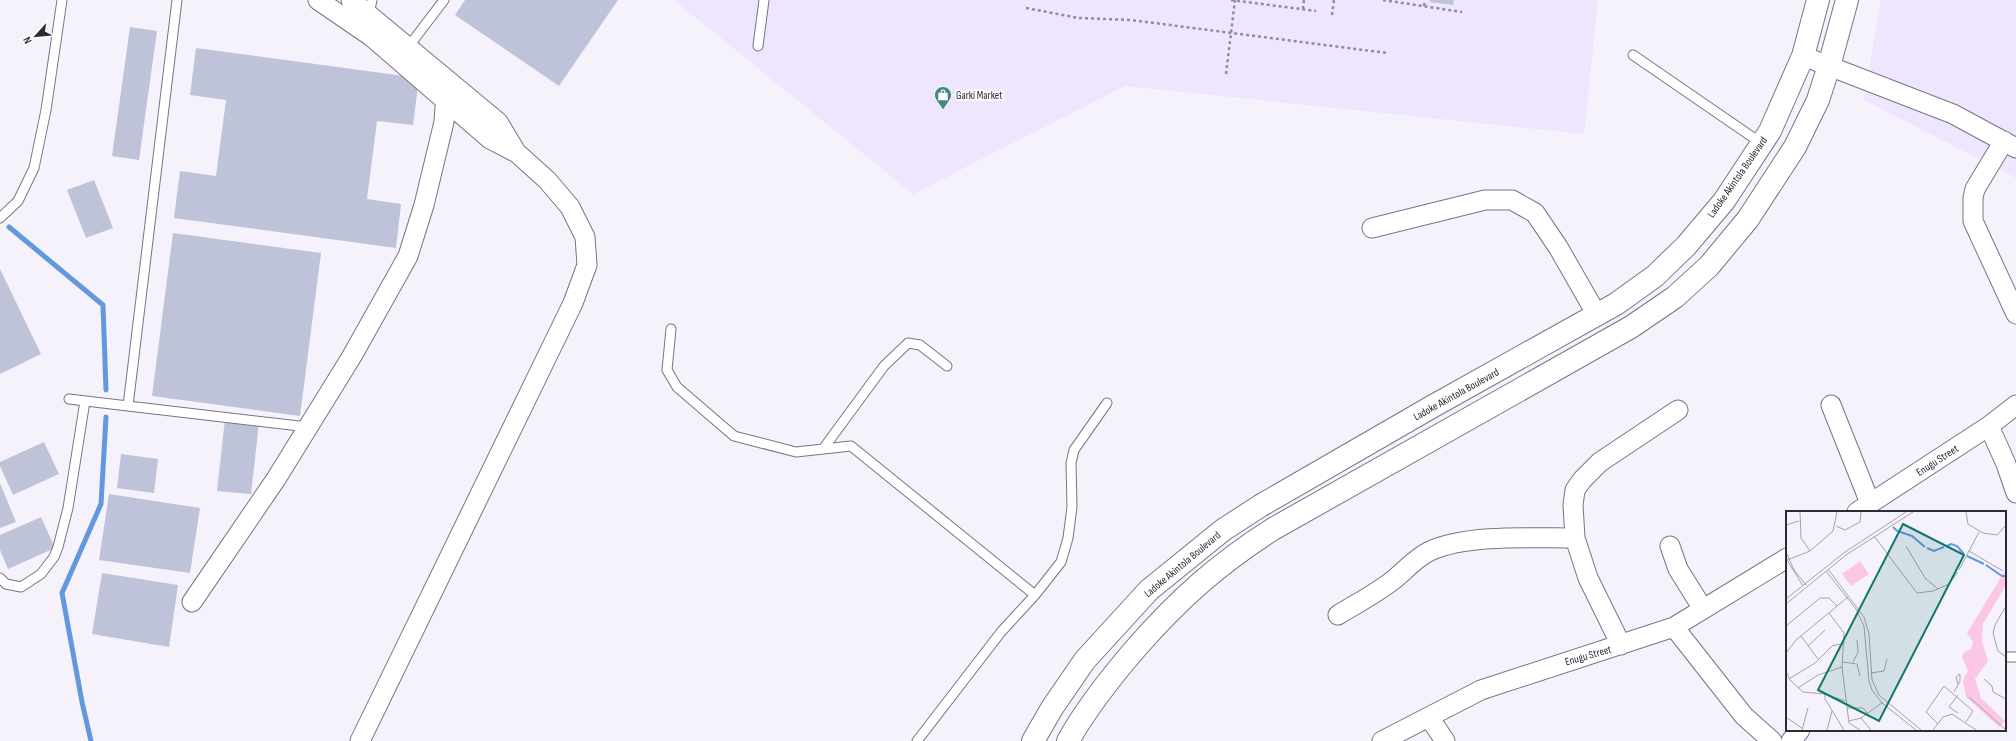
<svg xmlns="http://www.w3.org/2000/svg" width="2016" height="741" font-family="'Sofia Sans Condensed',sans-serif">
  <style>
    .built { fill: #ede6fe }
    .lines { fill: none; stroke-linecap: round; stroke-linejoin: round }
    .stream { stroke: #6398de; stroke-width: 5 }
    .building { fill: #bfc3da }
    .service-casing { stroke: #797388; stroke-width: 11 }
    .minor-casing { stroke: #797388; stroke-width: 21 }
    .tertiary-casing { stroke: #797388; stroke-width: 24 }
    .path { stroke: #908d96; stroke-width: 2.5; stroke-dasharray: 3 3; stroke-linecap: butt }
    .service { stroke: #fff; stroke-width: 9 }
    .minor { stroke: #fff; stroke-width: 19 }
    .tertiary { stroke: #fff; stroke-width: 22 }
    .labels { text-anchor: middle; stroke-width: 3.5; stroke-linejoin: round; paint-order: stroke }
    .poi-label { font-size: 11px; fill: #2d2a33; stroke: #fff; text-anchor: start }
    .street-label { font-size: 11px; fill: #2d2a33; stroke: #fff }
    .inset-river { fill: none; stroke: #6398de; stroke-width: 2 }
    .inset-road { fill: none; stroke: #a5a2ac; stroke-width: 1 }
    .view { fill: #0f766e; fill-opacity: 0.15; stroke: #0f766e; stroke-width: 2 }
    .inset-edge { fill: none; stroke: #2d2a33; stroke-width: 2 }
  </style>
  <rect width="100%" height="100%" fill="#f5f2fc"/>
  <path class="built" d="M 674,0 L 1598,0 L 1584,134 L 1125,86 L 913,194 Z
    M 1881,0 L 2016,0 L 2016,178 L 1864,100 Z"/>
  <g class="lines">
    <path class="stream" d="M 9,227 L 103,305 L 106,390
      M 91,741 L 82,702 L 62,593 L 101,504 L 106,417"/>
  </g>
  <path class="building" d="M 465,0 L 618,0 L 559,86 L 455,15 Z
    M 1430,0 L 1454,0 L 1453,5 L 1430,2 Z
    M 130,27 L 157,31 L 139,160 L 112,156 Z
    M 196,48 L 419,78 L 413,125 L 377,121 L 367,199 L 401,204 L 396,248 L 174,218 L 180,171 L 216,176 L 226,100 L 190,95 Z
    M 94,180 L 113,228 L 86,238 L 67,190 Z
    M 173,233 L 321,253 L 300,416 L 152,396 Z
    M 0,269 L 41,354 L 0,374 Z
    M 225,419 L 259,423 L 251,494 L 217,491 Z
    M 44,442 L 59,474 L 13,495 L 0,466 L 0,462 Z
    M 121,454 L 158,459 L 154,493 L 117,488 Z
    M 0,483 L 16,522 L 0,528 Z
    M 109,494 L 200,508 L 190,573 L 99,560 Z
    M 41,517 L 55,548 L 8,569 L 0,550 L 0,535 Z
    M 102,573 L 178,585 L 169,647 L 92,634 Z"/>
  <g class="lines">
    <defs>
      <path id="service" d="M 369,14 L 372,0
        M 409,46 L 444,0
        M 758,46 L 764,0
        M 1633,55 L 1761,143
        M 0,218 L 18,201 L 34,168 L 46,110 L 62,0
        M 671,329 L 667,370 L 677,387 L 734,436 L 796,452 L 851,446 L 1035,595
        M 69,399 L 128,406 L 177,0
        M 128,406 L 308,427
        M 823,449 L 884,366 L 908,343 L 920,345 L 947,366
        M 0,578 L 6,584 L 21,587 L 41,574 L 54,557 L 58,547 L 68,508 L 85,401
        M 2005,657 L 2016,657
        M 917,741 L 1001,632 L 1035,595 L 1061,562 L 1068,538 L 1072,507 L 1071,463 L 1074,450 L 1107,403"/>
      <path id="minor" d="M 318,0 L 372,37 L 490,139 L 517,153 L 547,180 L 570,207 L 585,237 L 587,265 L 573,303 L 360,741
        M 351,0 L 498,122 L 516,152
        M 1803,56 L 1953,114 L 2016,148
        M 2004,141 L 1975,189 L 1973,198 L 1973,221 L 2016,314
        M 1372,228 L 1485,200 L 1512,200 L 1535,213 L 1558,247 L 1597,315
        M 1831,405 L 1870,503
        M 1989,426 L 2006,464 L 2016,493
        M 1857,512 L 1989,426 L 2016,405
        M 1670,546 L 1678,569 L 1703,609
        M 192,602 L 276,479 L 352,356 L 408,256 L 424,205 L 444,122 L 447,80
        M 1338,615 C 1356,604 1375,594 1392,581 C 1405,571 1415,558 1430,551 C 1467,534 1534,538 1575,538
        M 1674,627 L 1744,716 L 1772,741
        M 1621,645 L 1588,578 L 1575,538 L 1573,505 L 1575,490 L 1582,480 L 1600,462 L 1678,410
        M 1429,717 L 1445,741
        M 1382,741 L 1481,690 L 1674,627 L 1787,558
        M 1791,741 L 1800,730"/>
      <path id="tertiary" d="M 1033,741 L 1052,708 L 1085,660 L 1149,590 L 1223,530 L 1260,506 L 1435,405 L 1616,304 L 1655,276 L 1686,246 L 1724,201 L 1770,131 L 1803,56 L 1818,0
        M 1068,741 C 1087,707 1111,677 1136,648 C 1179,599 1218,564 1273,529 L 1631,327 L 1675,297 L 1709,266 L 1748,219 L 1795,147 L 1818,100 L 1829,66 L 1847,0"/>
    </defs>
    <use href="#service" class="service-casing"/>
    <use href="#minor" class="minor-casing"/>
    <use href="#tertiary" class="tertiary-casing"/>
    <path class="path" d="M 1231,0 L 1316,11
      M 1383,0 L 1462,12
      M 1424,6 L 1425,0
      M 1026,8 L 1079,18 L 1131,20 L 1387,53
      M 1303,9 L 1304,0
      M 1332,15 L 1334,0
      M 1226,74 L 1235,0"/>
    <use href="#service" class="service"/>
    <use href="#minor" class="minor"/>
    <use href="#tertiary" class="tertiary"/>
  </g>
  <defs>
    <symbol id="shop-pin" viewBox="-11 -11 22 30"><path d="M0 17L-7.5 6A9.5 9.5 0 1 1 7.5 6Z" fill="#428986" stroke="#fff"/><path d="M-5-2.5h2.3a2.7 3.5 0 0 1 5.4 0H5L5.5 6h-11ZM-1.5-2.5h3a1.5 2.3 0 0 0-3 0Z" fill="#fff"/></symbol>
  </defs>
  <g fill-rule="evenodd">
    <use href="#shop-pin" x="933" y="85" width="20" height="27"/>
  </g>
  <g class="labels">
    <g class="poi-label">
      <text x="956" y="99">Garki Market</text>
    </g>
    <g class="street-label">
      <text transform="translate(1737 177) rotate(-55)" y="4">Ladoke Akintola Boulevard</text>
      <text transform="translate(1456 394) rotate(-29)" y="4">Ladoke Akintola Boulevard</text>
      <text transform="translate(1937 460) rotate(-33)" y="4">Enugu Street</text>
      <text transform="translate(1182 564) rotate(-40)" y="4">Ladoke Akintola Boulevard</text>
      <text transform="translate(1588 655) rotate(-16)" y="4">Enugu Street</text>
    </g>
  </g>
  <g transform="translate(1786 511)">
    <rect width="220" height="220" fill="#f5f2fc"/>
    <path d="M 74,50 L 83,63 L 65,75 L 56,63 ZM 220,58 L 220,74 L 197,113 L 196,130 L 202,150 L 189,168 L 195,187 L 219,210 L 213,216 L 180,186 L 177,169 L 182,160 L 176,146 L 178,141 L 185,138 L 187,131 L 181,122 Z" fill="#fcc6e7"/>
    <path class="inset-river" d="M 107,16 L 111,20 L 126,25 L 139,36M 161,35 L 165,33 L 171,35 L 178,43M 141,37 L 148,40 L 158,36M 181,45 L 198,53M 200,54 L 216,65 L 220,65"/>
    <path class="inset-road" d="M 14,1 L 15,27 L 24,40M 180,1 L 182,13 L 197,22 L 211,24 L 220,14M 0,14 L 13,10M 50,15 L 59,19 L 74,11 L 75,1M 88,25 L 131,82 L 147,80 L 163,73 L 172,61M 120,35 L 139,67 L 152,78M 183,40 L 217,60M 0,41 L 8,59 L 20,74M 1,49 L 24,40 L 47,20 L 51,1M 1,49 L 17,75M 42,58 L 78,106 L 83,123 L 86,169 L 93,184 L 135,219M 173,59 L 193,21M 40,60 L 70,98 L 78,115 L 83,170 L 86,179 L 96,192 L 130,219M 0,88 L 59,41 L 120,1M 0,93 L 60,44 L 127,1M 220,95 L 209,114 L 207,122 L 212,140 L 220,146M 43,102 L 58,122 L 56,156 L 63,212 L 74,219M 0,115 L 34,87 L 43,87 L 51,95M 15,125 L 32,148M 22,135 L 39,119M 0,142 L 10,129 L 62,86M 57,151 L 71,153 L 74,165M 67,151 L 72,141 L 71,129M 0,160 L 4,169 L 17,181 L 39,183 L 59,190M 85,162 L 98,160 L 101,148M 3,168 L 29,152 L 46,135 L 59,132M 198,168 L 206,175 L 207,181 L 220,188M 172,173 L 170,166 L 174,163M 12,177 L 32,164 L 56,156M 168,181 L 174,170 L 174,163M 39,183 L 39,188 L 58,219M 172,184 L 163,196 L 172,202M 183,186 L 219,218M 61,197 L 77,197 L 82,203M 0,206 L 17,218M 75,207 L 85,219M 63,210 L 75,207 L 97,191M 152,213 L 140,201 L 158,175 L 187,200 L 180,211M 16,219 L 22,197M 41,219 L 46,200M 147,219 L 157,206 L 166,203 L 190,219"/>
    <path class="view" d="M 117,13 L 178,44 L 93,210 L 32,179 Z"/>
    <rect width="220" height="220" class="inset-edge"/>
  </g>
  <g transform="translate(36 36) rotate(243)" stroke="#ffffff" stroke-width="3" paint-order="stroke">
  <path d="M0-3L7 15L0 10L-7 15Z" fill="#2d2a33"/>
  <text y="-6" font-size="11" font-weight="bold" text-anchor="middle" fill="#2d2a33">N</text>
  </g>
</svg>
